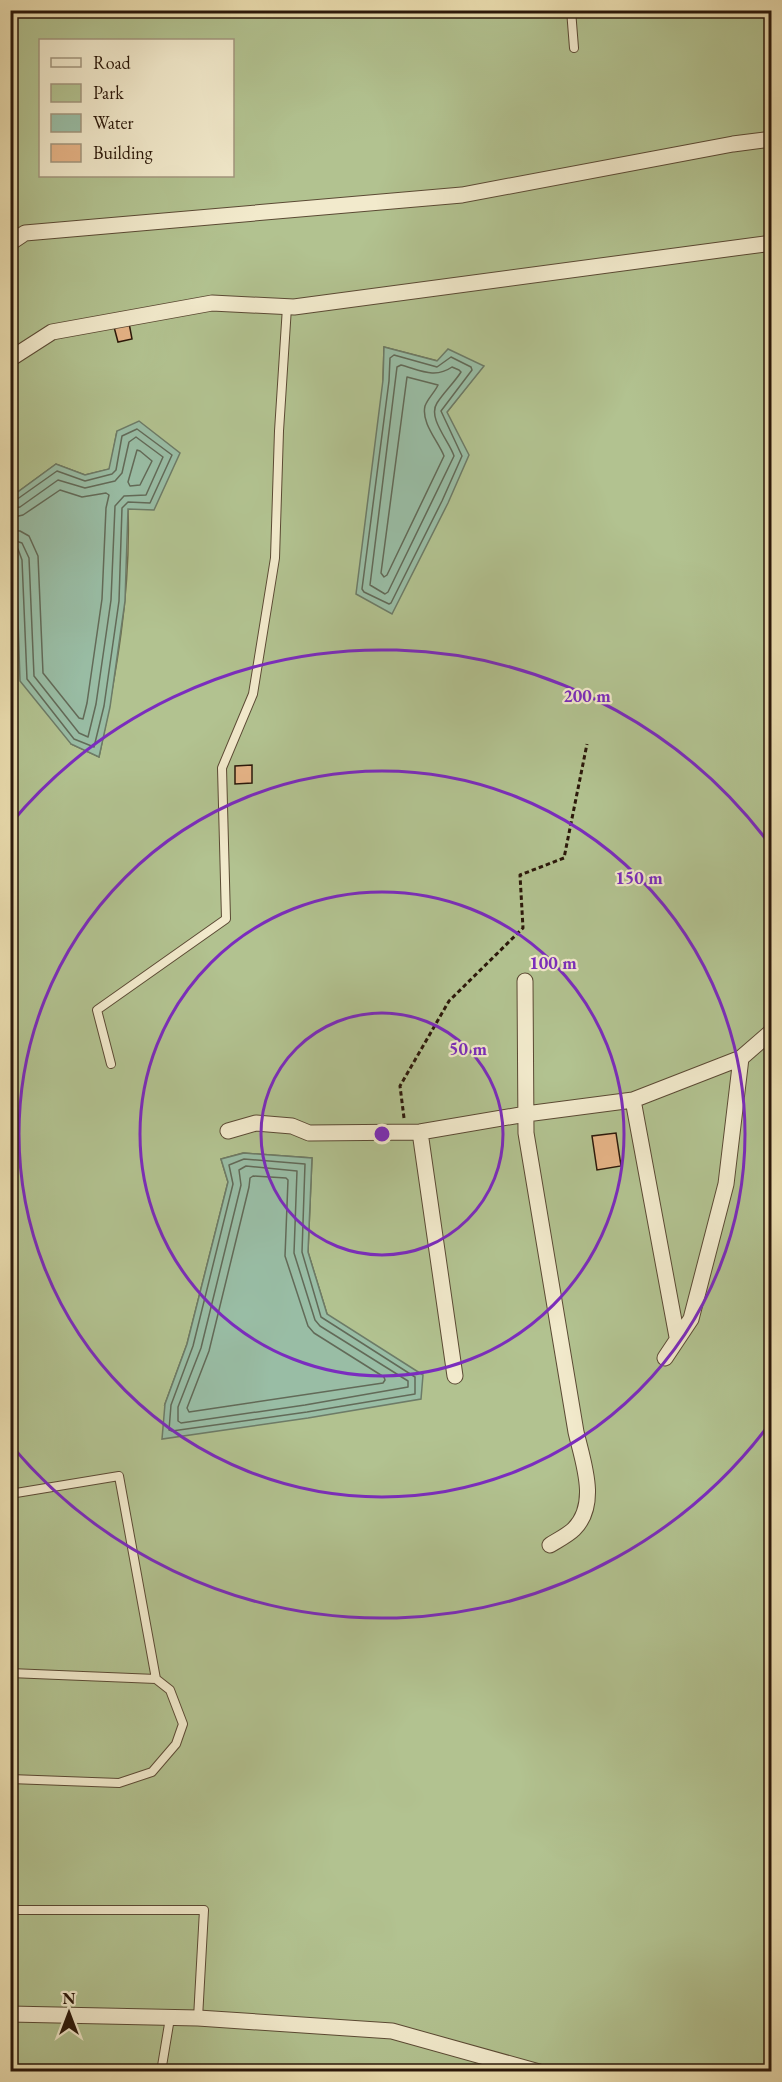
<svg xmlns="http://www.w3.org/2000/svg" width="782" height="2082" font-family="'EB Garamond',serif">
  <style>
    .green { fill: #b2c290; stroke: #6e6d4d; stroke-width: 1.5; fill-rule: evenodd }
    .water { fill: #99bda5; stroke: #6d7b67; stroke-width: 1.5 }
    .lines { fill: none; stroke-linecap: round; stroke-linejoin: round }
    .shore { stroke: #626a58; stroke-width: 1.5 }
    .building { fill: #e6b487; stroke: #2b180a; stroke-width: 1.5 }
    .service-casing { stroke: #5b4a34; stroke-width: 10 }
    .minor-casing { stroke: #5b4a34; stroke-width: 17 }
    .path { stroke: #2b180a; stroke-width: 3; stroke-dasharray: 4.5 3; stroke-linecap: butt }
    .service { stroke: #f2eacc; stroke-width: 8 }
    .minor { stroke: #f2eacc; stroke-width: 15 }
    .ring { fill: none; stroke: #7b2cbf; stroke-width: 3 }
    .centre { fill: #7b2cbf; stroke: #f2eacc; stroke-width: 3 }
    .ring-label { font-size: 18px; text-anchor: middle; font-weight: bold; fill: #7b2cbf; stroke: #f2eacc; stroke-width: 4.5; stroke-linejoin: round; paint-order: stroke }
  </style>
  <rect width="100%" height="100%" fill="#ebdeb0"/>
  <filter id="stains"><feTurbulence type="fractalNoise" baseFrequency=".00333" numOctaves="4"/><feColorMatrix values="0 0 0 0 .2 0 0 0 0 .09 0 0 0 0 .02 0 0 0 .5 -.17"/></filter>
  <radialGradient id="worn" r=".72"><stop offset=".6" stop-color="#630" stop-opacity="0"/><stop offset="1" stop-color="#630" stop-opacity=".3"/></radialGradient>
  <path class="green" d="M 11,11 L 771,11 L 771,2071 L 11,2071 L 10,545 L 71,744 L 99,757 C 116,676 131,592 128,509 C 127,484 120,457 117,431 L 110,469 L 85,475 L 56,464 L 11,497 ZM 40,40 L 232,40 L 232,176 L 40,176 ZM 384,347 L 438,361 L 483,366 L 447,412 L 383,380 ZM 243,1153 L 312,1158 L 308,1252 L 327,1314 L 165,1404 L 187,1344 L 228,1182 L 221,1159 Z"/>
  <path class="water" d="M 384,347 L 437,361 L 448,349 L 484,366 L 447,412 L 469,455 L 448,503 L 392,614 L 356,594 L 383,380 Z
    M 139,421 L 180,453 L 154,510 L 128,509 L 125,601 L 110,707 L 99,757 L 71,744 L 20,681 L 16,560 L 11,545 L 11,497 L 56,464 L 85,475 L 109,469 L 117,431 Z
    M 244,1153 L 312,1158 L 308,1252 L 327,1314 L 423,1375 L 421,1399 L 308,1418 L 162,1439 L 165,1404 L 187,1344 L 228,1182 L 221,1159 Z"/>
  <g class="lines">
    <path class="shore" d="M 394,355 L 437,367 L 451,357 L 471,367 L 472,370 L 441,411 L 462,456 L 442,501 L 391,603 L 389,604 L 364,592 L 362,589 L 389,381 L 390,358 Z
      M 401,365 C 420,370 435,379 452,367 L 459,370 L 461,372 C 454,383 444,392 437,403 C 427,418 450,442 454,456 L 388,592 L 385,594 L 370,585 L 397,367 Z
      M 407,377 L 438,385 C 435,392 428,398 425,406 C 421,423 438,441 444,456 L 387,575 L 384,577 L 381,573 Z
      M 137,450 L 140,451 L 152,461 L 140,485 L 130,486 L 128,482 Z
      M 10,501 L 16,500 L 57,471 L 85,481 L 112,474 L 116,470 L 122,436 L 137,429 L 172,455 L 150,503 L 128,502 L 122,508 L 119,601 L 104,706 L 94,747 L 74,739 L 27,679 L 22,560 L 18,549 L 10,546
      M 10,509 L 20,507 L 58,480 L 85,488 L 115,481 L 122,473 L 129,442 L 136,437 L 163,457 L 146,495 L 124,496 L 115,506 L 111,600 L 96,704 L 88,737 L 79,733 L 34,676 L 29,558 L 22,543 L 10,539
      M 10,518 L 23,515 L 60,490 L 82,497 L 106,493 L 109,495 L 106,508 L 102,599 L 87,703 L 83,719 L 79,718 L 43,673 L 38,556 L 29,536 L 20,531 L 10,530
      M 244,1159 L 305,1164 L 302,1252 L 321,1317 L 415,1377 L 415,1394 L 307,1412 L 172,1431 L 169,1430 L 171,1405 L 193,1346 L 233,1184 L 229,1165 Z
      M 246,1166 L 297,1171 L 294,1253 L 315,1320 L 320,1326 L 408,1381 L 408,1387 L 305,1405 L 181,1423 L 178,1421 L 178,1407 L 201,1348 L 241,1185 L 239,1170 Z
      M 253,1176 L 286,1178 L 288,1180 L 285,1256 L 308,1326 L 314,1333 L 384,1377 L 385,1380 L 383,1383 L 189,1412 L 187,1408 L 209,1351 L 249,1187 L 250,1178 Z"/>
  </g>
  <path class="building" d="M 129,323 L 132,339 L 118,342 L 114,327 Z
    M 252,765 L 252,783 L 235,784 L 235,766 Z
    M 616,1133 L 621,1166 L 597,1170 L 592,1136 Z"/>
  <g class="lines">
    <defs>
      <path id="service" d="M 571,10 L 574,48
        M 111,1064 L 97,1010 L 226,919 L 222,768 L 253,694 L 275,558 L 279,431 L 287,307
        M 10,1494 L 119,1476 L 156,1679 L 10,1673
        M 10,1779 L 119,1783 L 152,1772 L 176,1744 L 183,1724 L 170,1690 L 156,1679
        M 10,1910 L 204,1910 L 198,2018
        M 161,2072 L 170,2018"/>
      <path id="minor" d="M 10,243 L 25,233 L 462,195 L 733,144 L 772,139
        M 10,359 L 52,332 L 212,303 L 294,307 L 772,243
        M 525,981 L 526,1133 L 576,1432 C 583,1462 599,1504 574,1529 C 568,1535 558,1540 550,1545
        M 633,1100 L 677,1337
        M 228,1131 L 256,1123 L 292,1126 L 309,1133 L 420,1132 L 526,1114 L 633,1100 L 741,1058 L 772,1031
        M 420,1132 L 455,1376
        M 665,1358 L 691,1319 L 726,1184 L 741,1058
        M 10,2014 L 198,2018 L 392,2031 L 539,2072"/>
    </defs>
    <use href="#service" class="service-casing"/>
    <use href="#minor" class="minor-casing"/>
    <path class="path" d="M 404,1118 L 400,1086 L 449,1001 L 523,928 L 520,875 L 564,858 L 587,744"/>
    <use href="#service" class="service"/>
    <use href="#minor" class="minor"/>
  </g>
  <g class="ring">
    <circle cx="382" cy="1134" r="121"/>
    <circle cx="382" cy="1134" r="242"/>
    <circle cx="382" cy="1134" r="363"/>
    <path d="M771 1422A484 484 0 0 1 11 1445M11 823A484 484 0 0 1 771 846"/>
  </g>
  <circle cx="382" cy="1134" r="9" class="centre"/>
  <g class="ring-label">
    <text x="587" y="702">200 m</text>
    <text x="639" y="884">150 m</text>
    <text x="553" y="969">100 m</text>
    <text x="468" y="1055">50 m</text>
  </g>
  <rect width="782" height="2082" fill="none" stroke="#ebdeb0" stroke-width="36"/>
  <rect x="12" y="12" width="758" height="2058" fill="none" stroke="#2b180a" stroke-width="3"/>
  <rect x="18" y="18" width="746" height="2046" fill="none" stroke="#2b180a" stroke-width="1.5"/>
  <rect x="39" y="39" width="195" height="138" fill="#f2eacc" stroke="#a2967e" stroke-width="1.5"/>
  <rect x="51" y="58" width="30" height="9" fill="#f2eacc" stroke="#a2967e" stroke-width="1.5"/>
  <text x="93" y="69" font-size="18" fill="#2b180a">Road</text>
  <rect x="51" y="84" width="30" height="18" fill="#b2c290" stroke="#a2967e" stroke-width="1.5"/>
  <text x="93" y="99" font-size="18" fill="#2b180a">Park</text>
  <rect x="51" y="114" width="30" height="18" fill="#99bda5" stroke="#a2967e" stroke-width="1.5"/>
  <text x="93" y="129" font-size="18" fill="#2b180a">Water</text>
  <rect x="51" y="144" width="30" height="18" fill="#e6b487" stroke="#a2967e" stroke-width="1.5"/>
  <text x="93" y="159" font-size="18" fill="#2b180a">Building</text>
  <g transform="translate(69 2013)" stroke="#f2eacc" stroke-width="4.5" paint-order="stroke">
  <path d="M0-4.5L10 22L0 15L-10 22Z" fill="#2b180a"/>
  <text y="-9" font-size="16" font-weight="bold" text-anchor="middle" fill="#2b180a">N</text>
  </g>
  <rect width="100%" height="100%" filter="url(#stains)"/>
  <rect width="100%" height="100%" fill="url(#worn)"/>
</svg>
